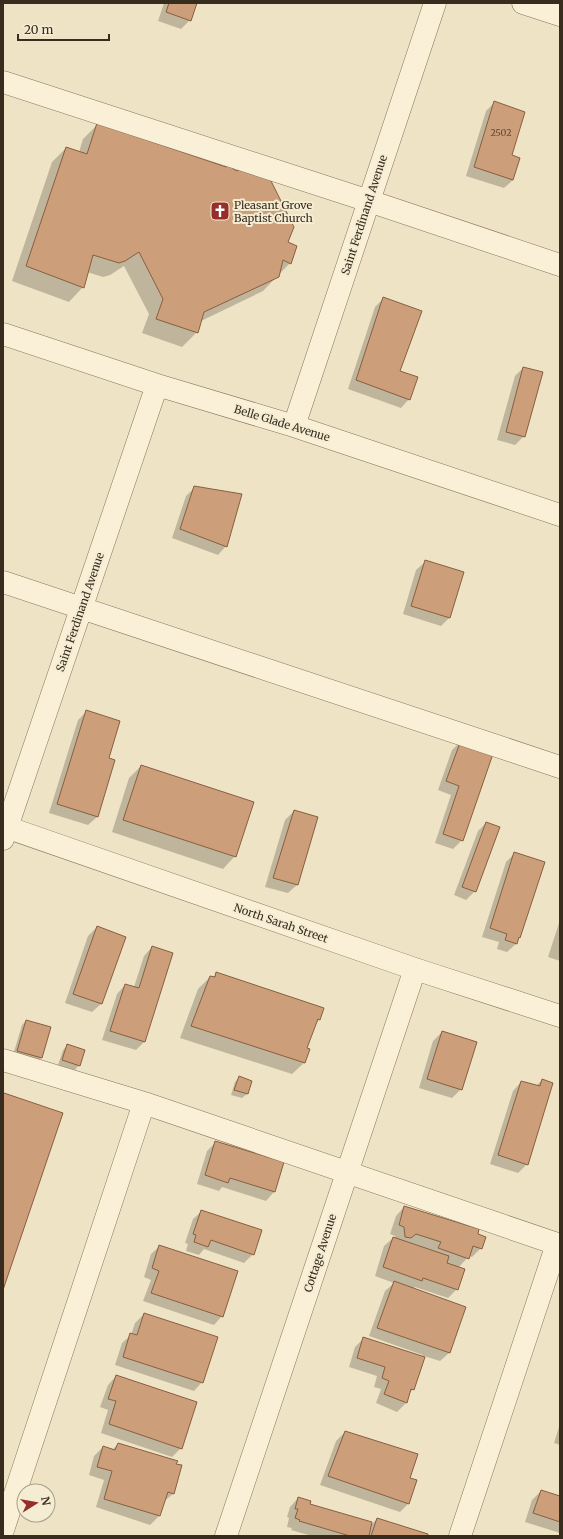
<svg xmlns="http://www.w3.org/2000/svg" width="563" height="1539" font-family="Merriweather,serif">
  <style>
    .shadow { fill: #0003 }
    .building { fill: #cc9f7a; stroke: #875f40 }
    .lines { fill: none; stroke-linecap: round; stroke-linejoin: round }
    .minor-casing { stroke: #88755a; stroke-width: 23 }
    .minor { stroke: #f9f0d7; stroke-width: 22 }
    .labels { text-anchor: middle; stroke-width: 4; stroke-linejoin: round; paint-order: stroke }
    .number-label { font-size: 9px; fill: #5d4935 }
    .poi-label { font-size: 11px; fill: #382c1e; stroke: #f5edd3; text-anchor: start }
    .street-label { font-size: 11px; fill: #382c1e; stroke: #f5edd3 }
  </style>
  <rect width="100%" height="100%" fill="#eee3c4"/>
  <path class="shadow" d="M 164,3 L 196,3 L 190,20 L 181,29 L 158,21 Z
    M 494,103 L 511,156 L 513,180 L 504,188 L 466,176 L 486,111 Z
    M 98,124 L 287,242 L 290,263 L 263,291 L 201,321 L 197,332 L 182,347 L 142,333 L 149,314 L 124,266 L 110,275 L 103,277 L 87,272 L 83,287 L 69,302 L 12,281 L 52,162 L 66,148 L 79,152 L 83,139 Z
    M 383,299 L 399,371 L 409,399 L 401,408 L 348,389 L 375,307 Z
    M 523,368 L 524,436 L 515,445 L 497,440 L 515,376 Z
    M 195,487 L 226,546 L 218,555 L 172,538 L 186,496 Z
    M 425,562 L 450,617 L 441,626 L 403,614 L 416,570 Z
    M 87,711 L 108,759 L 97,817 L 88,825 L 49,813 L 78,720 Z
    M 461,741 L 462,840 L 453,849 L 435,843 L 451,795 L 438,790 L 452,750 Z
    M 141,766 L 235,856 L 223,869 L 112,832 L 129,778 Z
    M 294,811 L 297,885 L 288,893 L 265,887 L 285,820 Z
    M 486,823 L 475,891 L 466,900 L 454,895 L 478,831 Z
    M 515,853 L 543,862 L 519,937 L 516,944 L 507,952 L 497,949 L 499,942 L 482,937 L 506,862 Z
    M 560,920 L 560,961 L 548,957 Z
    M 97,927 L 124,937 L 101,1004 L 92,1012 L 65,1003 L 88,936 Z
    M 152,947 L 144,1042 L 136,1050 L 102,1040 L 117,994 L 125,985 L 134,987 L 144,956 Z
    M 216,974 L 323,1008 L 319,1020 L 315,1024 L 306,1049 L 305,1062 L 292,1074 L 180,1038 L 198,989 L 210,977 L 212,978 Z
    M 26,1021 L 41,1058 L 37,1062 L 13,1055 L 22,1025 Z
    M 442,1032 L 461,1089 L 452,1098 L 419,1088 L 433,1041 Z
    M 67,1046 L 79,1065 L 75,1070 L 58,1065 L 63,1050 Z
    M 239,1078 L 250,1081 L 247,1094 L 242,1098 L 231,1095 L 235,1082 Z
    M 542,1080 L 527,1164 L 518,1173 L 490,1164 L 513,1091 L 521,1082 L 536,1086 Z
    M 216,1142 L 274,1192 L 266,1201 L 222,1187 L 219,1191 L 197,1184 L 207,1151 Z
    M 404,1207 L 476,1234 L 481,1248 L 472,1257 L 469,1256 L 459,1267 L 457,1289 L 448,1298 L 415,1287 L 413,1289 L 464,1308 L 449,1353 L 440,1361 L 424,1356 L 413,1389 L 409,1394 L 406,1403 L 397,1412 L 376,1403 L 381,1389 L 374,1387 L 377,1376 L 349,1367 L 355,1347 L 364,1338 L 422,1357 L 423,1355 L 369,1336 L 385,1291 L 394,1283 L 375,1276 L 384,1246 L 393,1238 L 396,1239 L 395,1236 L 390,1234 L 396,1216 Z
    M 202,1211 L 253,1254 L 244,1263 L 204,1249 L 199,1255 L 186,1251 L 188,1244 L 185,1243 L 193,1219 Z
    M 160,1246 L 222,1316 L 214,1325 L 143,1301 L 151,1280 L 144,1277 L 151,1254 Z
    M 144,1314 L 202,1382 L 194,1391 L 115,1365 L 122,1343 L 131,1335 L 135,1323 Z
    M 116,1376 L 181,1448 L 172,1457 L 101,1433 L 108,1410 L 100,1407 L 108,1385 Z
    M 560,1424 L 560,1445 L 554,1443 Z
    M 345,1432 L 409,1478 L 408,1504 L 400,1512 L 320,1485 L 336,1441 Z
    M 118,1444 L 173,1494 L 163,1502 L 159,1516 L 150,1525 L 96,1507 L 104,1480 L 89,1475 L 94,1456 L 103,1447 L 112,1450 Z
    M 541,1491 L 560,1498 L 560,1533 L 525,1522 L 532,1500 Z
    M 298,1498 L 308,1504 L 372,1524 L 377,1519 L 427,1536 L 312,1536 L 291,1530 L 292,1528 L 287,1527 L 289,1518 L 287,1517 L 290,1507 Z"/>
  <path class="building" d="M 169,3 L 197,3 L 191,21 L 166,12 Z
    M 494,101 L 525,112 L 512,155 L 520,158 L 513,180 L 474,167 Z
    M 97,123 L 226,167 L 231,165 L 233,169 L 237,171 L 240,169 L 270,179 L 294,227 L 288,242 L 297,246 L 291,264 L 283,260 L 279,277 L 204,312 L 198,333 L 156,319 L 163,299 L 139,252 L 125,261 L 119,263 L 93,255 L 84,288 L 26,266 L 66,147 L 87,154 Z
    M 383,297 L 422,311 L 400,371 L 418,377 L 410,400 L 356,380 Z
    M 523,367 L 543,372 L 525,437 L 506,432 Z
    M 194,486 L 242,494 L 227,547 L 180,529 Z
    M 425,560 L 464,572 L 450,618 L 411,606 Z
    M 86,710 L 120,721 L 109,758 L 115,760 L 98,817 L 57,804 Z
    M 461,740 L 494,751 L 463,841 L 443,834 L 459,786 L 446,781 Z
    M 141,765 L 254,802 L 236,857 L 123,820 Z
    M 294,810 L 318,817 L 298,885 L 273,878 Z
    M 486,822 L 500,827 L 476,892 L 462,887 Z
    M 514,852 L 545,862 L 520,938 L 519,937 L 517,944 L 505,940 L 507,934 L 490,928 Z
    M 97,926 L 126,937 L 102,1004 L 73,994 Z
    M 152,946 L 173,953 L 145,1042 L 110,1031 L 125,984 L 139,988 Z
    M 216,972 L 324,1008 L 320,1020 L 318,1019 L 307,1048 L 310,1049 L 305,1063 L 191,1026 L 210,976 L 215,977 Z
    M 26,1020 L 51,1027 L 42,1058 L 17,1051 Z
    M 442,1031 L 477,1042 L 462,1090 L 427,1079 Z
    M 67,1044 L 85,1050 L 80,1066 L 62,1060 Z
    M 239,1076 L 252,1081 L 248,1094 L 234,1090 Z
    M 542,1079 L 553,1083 L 528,1165 L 498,1155 L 521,1081 L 540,1086 Z
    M 4,1093 L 63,1113 L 3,1290 L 3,1096 Z
    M 215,1141 L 284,1162 L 275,1192 L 230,1178 L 228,1183 L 205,1175 Z
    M 404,1206 L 479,1229 L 478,1234 L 486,1237 L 482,1249 L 473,1246 L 469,1259 L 438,1248 L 441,1242 L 416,1234 L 411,1238 L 405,1237 L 404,1227 L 399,1225 Z
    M 201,1210 L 262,1230 L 254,1255 L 211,1240 L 208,1247 L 194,1242 L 196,1235 L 193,1234 Z
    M 393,1237 L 449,1256 L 447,1263 L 465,1269 L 458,1290 L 423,1278 L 422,1281 L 383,1267 Z
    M 159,1245 L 238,1271 L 223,1317 L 151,1293 L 159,1271 L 152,1268 Z
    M 394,1281 L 466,1307 L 450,1353 L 377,1328 Z
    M 144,1313 L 218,1337 L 203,1383 L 123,1357 L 130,1333 L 137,1335 Z
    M 363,1337 L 425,1357 L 414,1390 L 411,1389 L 407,1403 L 384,1394 L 389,1381 L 382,1378 L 385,1367 L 357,1358 Z
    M 116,1375 L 197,1402 L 182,1449 L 109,1424 L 116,1401 L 108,1399 Z
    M 345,1431 L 418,1454 L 410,1478 L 417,1480 L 409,1504 L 328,1476 Z
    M 118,1443 L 178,1461 L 176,1464 L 182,1465 L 174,1494 L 168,1492 L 160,1516 L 104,1499 L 112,1471 L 97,1467 L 103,1446 L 115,1450 Z
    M 541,1490 L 560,1496 L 560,1522 L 533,1513 Z
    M 298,1497 L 311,1501 L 310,1504 L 372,1522 L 369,1536 L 350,1536 L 299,1521 L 300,1520 L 295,1518 L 298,1509 L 295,1509 Z
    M 377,1518 L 428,1534 L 428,1536 L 371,1536 Z"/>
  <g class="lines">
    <defs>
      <path id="minor" d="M 523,3 L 560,15
        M 3,82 L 369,201 L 560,265
        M 3,334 L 157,385 L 294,426 L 560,515
        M 294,426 L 435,3
        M 3,582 L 560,767
        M 3,826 L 415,969 L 560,1016
        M 3,839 L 157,385
        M 3,1060 L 144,1103 L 557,1244
        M 3,1530 L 144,1103
        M 226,1536 L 415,969
        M 460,1536 L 557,1244 L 560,1245"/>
    </defs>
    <use href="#minor" class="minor-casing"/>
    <use href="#minor" class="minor"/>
  </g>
  <defs>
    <symbol id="church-square" viewBox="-11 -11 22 22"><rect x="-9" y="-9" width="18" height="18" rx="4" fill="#972e2b" stroke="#f5edd3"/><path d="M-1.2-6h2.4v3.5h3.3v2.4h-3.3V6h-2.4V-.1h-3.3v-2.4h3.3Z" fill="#fff"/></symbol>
  </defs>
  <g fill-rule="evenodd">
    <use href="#church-square" x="209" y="200" width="22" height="22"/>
  </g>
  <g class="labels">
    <g class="number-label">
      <text x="501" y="136">2502</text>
    </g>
    <g class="poi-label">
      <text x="234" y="209">Pleasant Grove<tspan x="234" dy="13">Baptist Church</tspan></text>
    </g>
    <g class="street-label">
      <text transform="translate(364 215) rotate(-72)" y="4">Saint Ferdinand Avenue</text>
      <text transform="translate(282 423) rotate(17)" y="4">Belle Glade Avenue</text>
      <text transform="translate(80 612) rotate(-71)" y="4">Saint Ferdinand Avenue</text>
      <text transform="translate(281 923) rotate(19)" y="4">North Sarah Street</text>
      <text transform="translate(320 1253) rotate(-72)" y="4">Cottage Avenue</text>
    </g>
  </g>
  <rect width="563" height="1539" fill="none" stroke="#382c1e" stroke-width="8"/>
  <g transform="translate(36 1503) rotate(79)"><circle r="19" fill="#f5edd3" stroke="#a9a08b"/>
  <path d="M0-3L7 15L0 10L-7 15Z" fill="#972e2b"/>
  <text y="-6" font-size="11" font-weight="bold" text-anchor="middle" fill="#382c1e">N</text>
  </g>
  <path d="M18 34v6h91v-6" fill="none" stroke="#382c1e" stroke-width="2"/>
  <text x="24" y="34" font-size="12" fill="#382c1e" stroke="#f5edd3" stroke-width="3" paint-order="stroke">20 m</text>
</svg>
